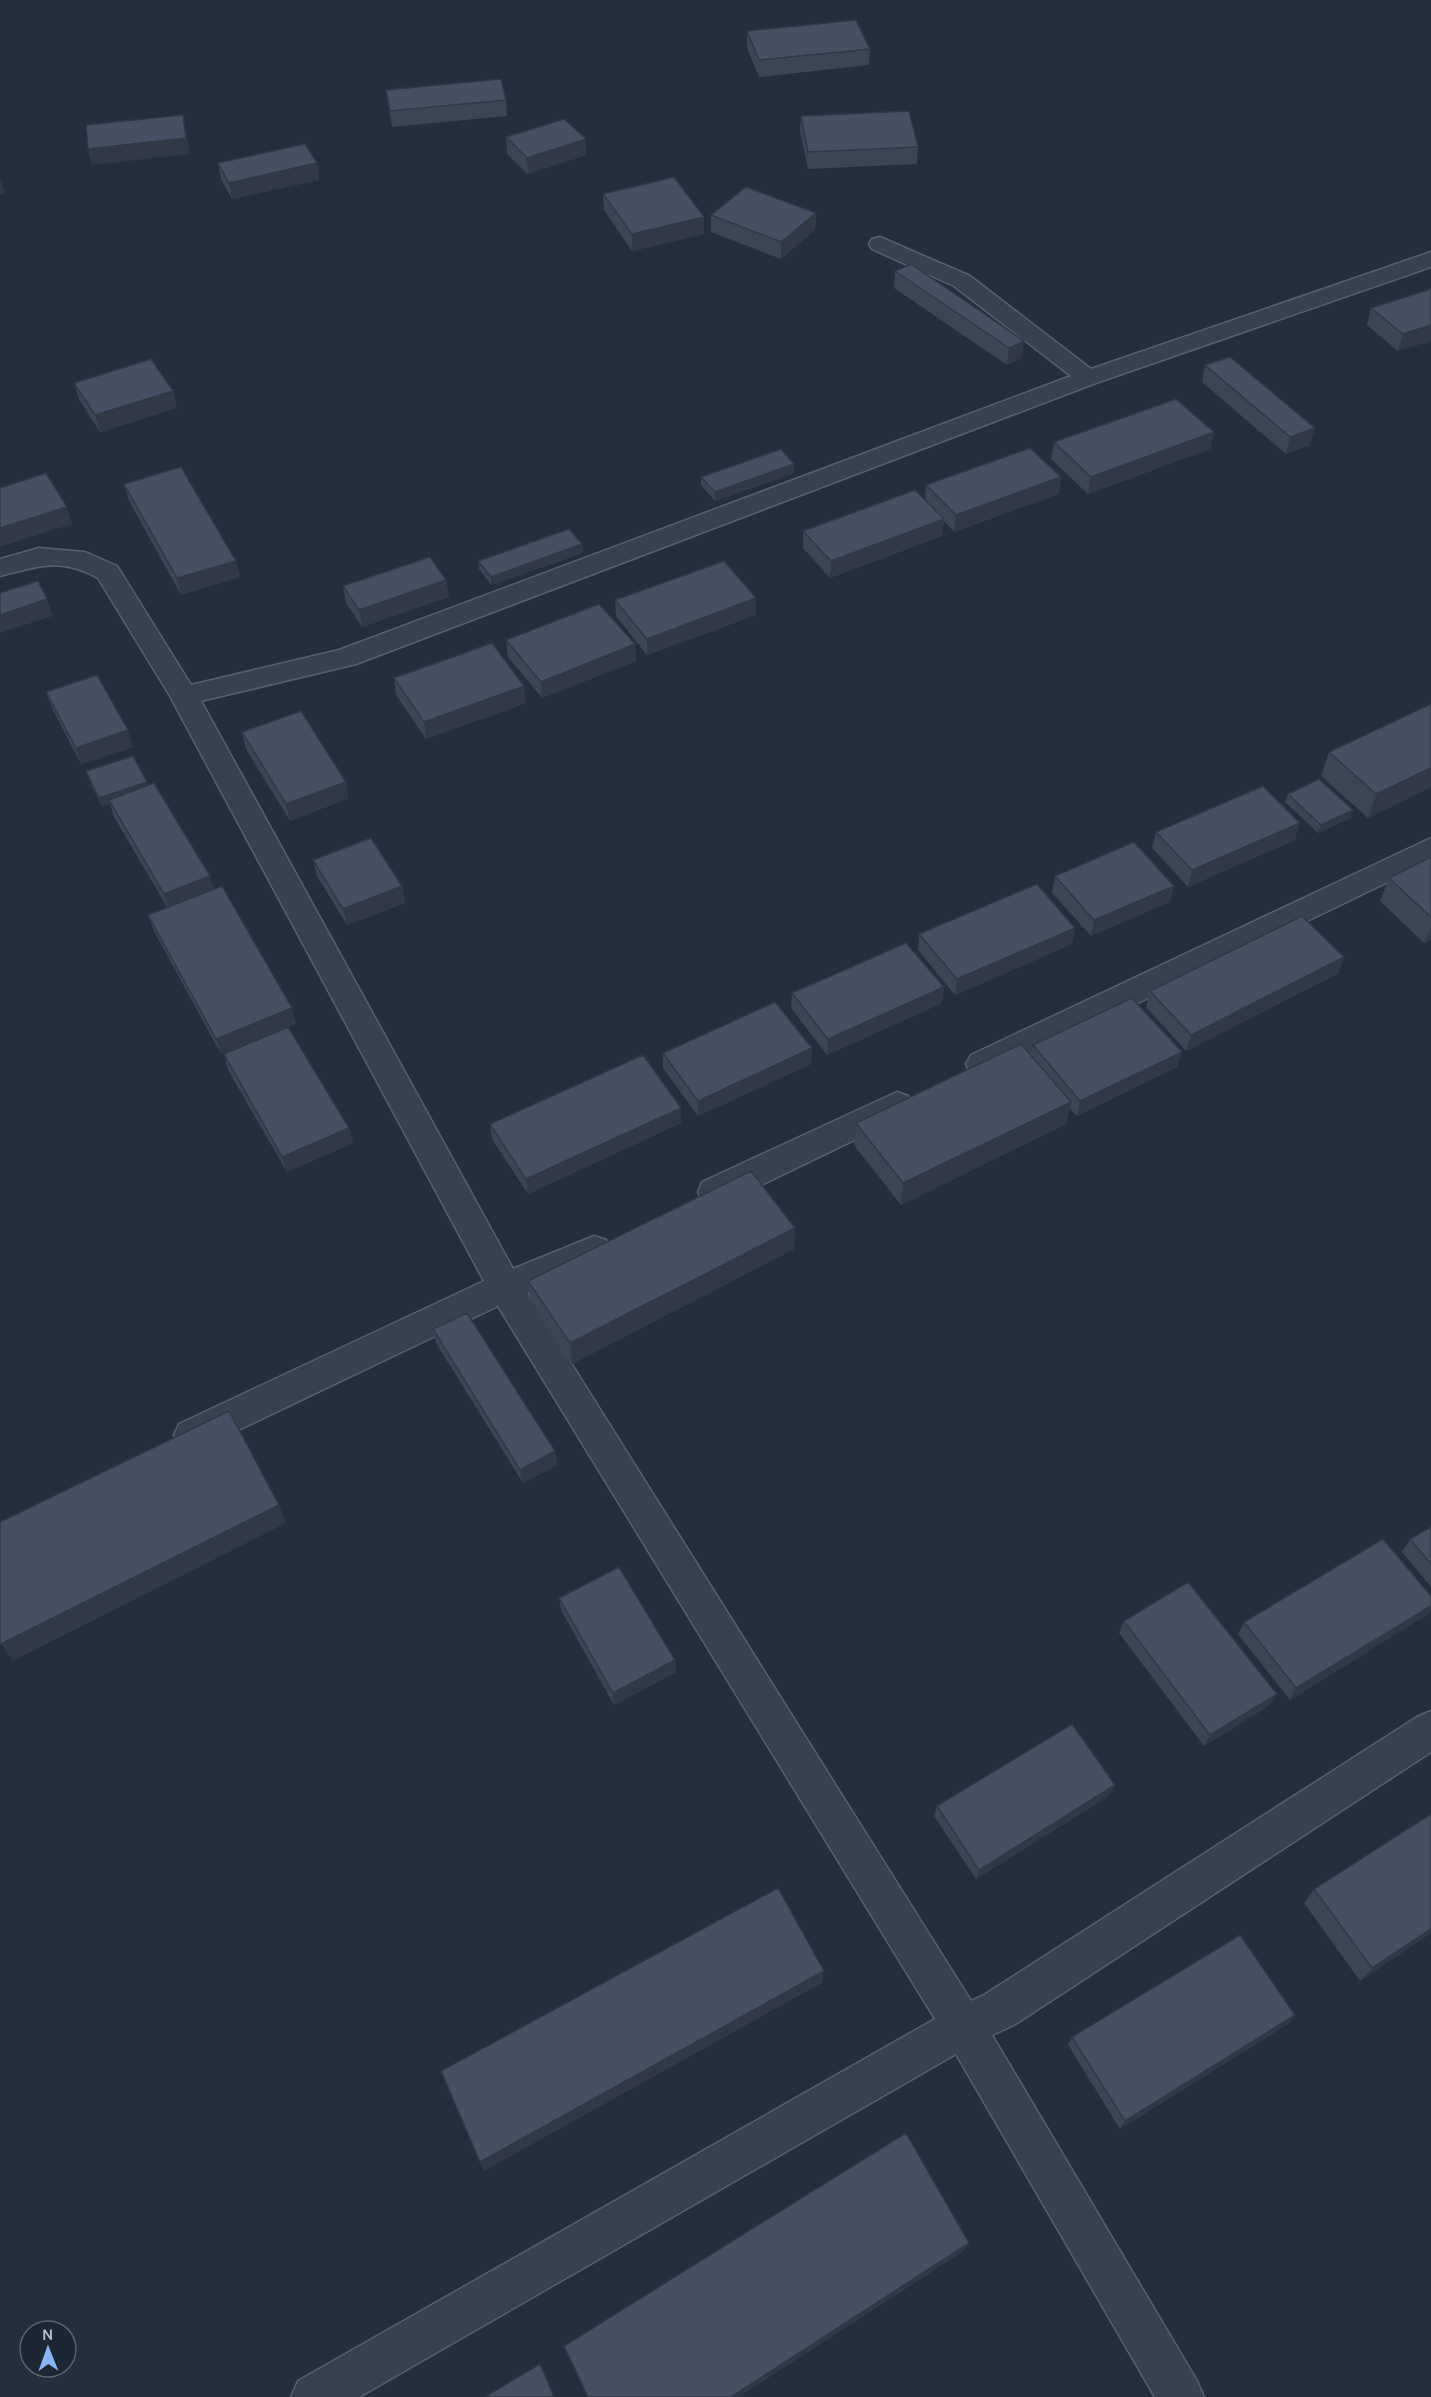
<svg xmlns="http://www.w3.org/2000/svg" width="1431" height="2397" font-family="Karla,sans-serif">
  <style>
    .lines { fill: none; stroke-linecap: round; stroke-linejoin: round }
    .minor-casing { stroke: #565f6c; stroke-width: 3 }
    .minor { fill: #38414e; fill-rule: evenodd }
    .wall { fill: #3b4654 }
    .shaded-wall { fill: #303945 }
    .building { fill: #455162; stroke: #303945; stroke-width: 1.5 }
  </style>
  <rect width="100%" height="100%" fill="#242f3e"/>
  <g class="lines">
    <defs>
      <path id="minor" d="M 880,237 L 970,276 L 1091,369 L 1431,252 L 1431,267 L 1096,383 L 356,664 L 201,701 L 513,1269 L 594,1236 L 606,1240 L 611,1250 L 606,1260 L 527,1293 L 971,2001 L 984,1995 L 1417,1717 L 1431,1711 L 1431,1752 L 1014,2025 L 992,2035 L 1197,2381 L 1204,2397 L 1155,2397 L 956,2054 L 359,2397 L 291,2397 L 298,2381 L 935,2019 L 498,1306 L 205,1446 L 192,1451 L 179,1446 L 174,1435 L 179,1424 L 484,1281 L 170,696 L 98,578 C 59,557 40,566 0,576 L 0,559 L 39,548 L 85,552 L 117,566 L 191,685 L 339,650 L 1071,376 L 954,286 L 872,249 L 869,244 L 872,239 Z
        M 1431,838 L 1431,861 L 993,1073 L 982,1076 L 971,1073 L 966,1064 L 971,1055 Z
        M 897,1092 L 908,1096 L 913,1105 L 908,1114 L 726,1202 L 714,1205 L 702,1202 L 698,1192 L 702,1182 Z"/>
    </defs>
    <use href="#minor" class="minor-casing"/>
    <use href="#minor" class="minor"/>
  </g>
  <path class="wall" d="M 747,31 L 870,49 L 869,65 L 759,77 L 747,48 Z
    M 386,90 L 506,100 L 507,116 L 392,127 Z
    M 801,116 L 918,147 L 917,164 L 808,169 L 800,132 Z
    M 506,137 L 586,139 L 586,155 L 528,174 L 507,154 Z
    M 218,163 L 317,163 L 319,180 L 232,199 L 221,179 Z
    M 603,194 L 704,217 L 704,234 L 632,251 L 604,210 Z
    M 816,213 L 815,230 L 781,259 L 711,232 L 711,215 Z
    M 911,264 L 1022,358 L 1007,365 L 894,288 L 895,271 Z
    M 1431,289 L 1398,351 L 1367,325 L 1371,308 Z
    M 1205,365 L 1310,445 L 1286,454 L 1202,382 Z
    M 74,383 L 177,408 L 100,432 L 79,399 Z
    M 1214,432 L 1210,449 L 1088,494 L 1051,459 L 1054,442 Z
    M 794,473 L 715,501 L 701,485 L 701,477 Z
    M 1061,477 L 1059,494 L 954,532 L 944,521 L 942,536 L 830,578 L 803,548 L 803,531 L 925,500 L 926,485 Z
    M 124,484 L 236,561 L 240,577 L 181,595 L 129,501 Z
    M 582,544 L 583,553 L 491,585 L 479,569 L 478,561 Z
    M 446,580 L 449,597 L 362,627 L 346,603 L 343,586 Z
    M 615,600 L 756,615 L 647,655 L 616,616 Z
    M 506,640 L 635,644 L 636,661 L 542,698 L 508,657 Z
    M 394,678 L 526,703 L 426,739 L 396,695 Z
    M 46,692 L 133,747 L 81,764 L 52,708 Z
    M 1431,704 L 1431,787 L 1368,818 L 1321,776 L 1329,752 Z
    M 242,732 L 349,798 L 290,821 L 246,749 Z
    M 86,771 L 147,782 L 148,786 L 214,889 L 296,1024 L 288,1027 L 349,1128 L 353,1143 L 287,1172 L 228,1070 L 224,1054 L 262,1038 L 221,1054 L 154,931 L 148,915 L 167,907 L 114,817 L 110,804 L 102,807 L 89,780 Z
    M 1288,794 L 1353,810 L 1350,818 L 1318,833 L 1285,802 Z
    M 1156,832 L 1295,840 L 1188,887 L 1152,848 Z
    M 1431,857 L 1431,940 L 1424,943 L 1380,901 L 1389,878 Z
    M 313,860 L 402,886 L 405,903 L 347,925 L 317,876 Z
    M 1055,876 L 1170,902 L 1091,936 L 1052,893 Z
    M 1075,928 L 1072,944 L 955,995 L 918,950 L 919,934 Z
    M 1339,973 L 1186,1051 L 1146,1007 L 1150,991 Z
    M 944,987 L 942,1003 L 827,1055 L 791,1008 L 792,993 Z
    M 1033,1045 L 1177,1067 L 1077,1116 L 1069,1108 L 1066,1124 L 901,1205 L 854,1145 L 856,1123 L 1031,1055 Z
    M 812,1048 L 811,1064 L 698,1116 L 663,1068 L 663,1053 Z
    M 681,1123 L 528,1194 L 492,1139 L 490,1124 Z
    M 795,1228 L 794,1249 L 572,1364 L 531,1302 L 528,1281 Z
    M 433,1329 L 555,1451 L 557,1465 L 523,1483 L 436,1343 Z
    M 1431,1527 L 1431,1587 L 1402,1552 L 1410,1539 Z
    M 559,1598 L 675,1660 L 676,1672 L 614,1705 L 561,1610 Z
    M 1428,1614 L 1290,1700 L 1238,1634 L 1244,1622 Z
    M 1124,1621 L 1270,1705 L 1204,1746 L 1119,1633 Z
    M 1110,1795 L 976,1879 L 934,1816 L 937,1806 Z
    M 1431,1814 L 1431,1933 L 1360,1981 L 1304,1903 L 1314,1889 Z
    M 1295,2015 L 1288,2024 L 1120,2129 L 1068,2045 L 1072,2037 Z"/>
  <path class="shaded-wall" d="M 183,115 L 190,154 L 92,165 L 88,149 Z
    M 586,139 L 586,155 L 528,174 L 527,158 Z
    M 317,163 L 319,180 L 232,199 L 229,183 Z
    M 0,177 L 5,194 L 0,195 Z
    M 816,213 L 815,230 L 781,259 L 781,242 Z
    M 704,217 L 704,234 L 632,251 L 632,234 Z
    M 1431,325 L 1431,341 L 1398,351 L 1403,334 Z
    M 1024,341 L 1022,358 L 1007,365 L 1009,348 Z
    M 173,391 L 177,408 L 100,432 L 95,415 Z
    M 1315,428 L 1310,445 L 1286,454 L 1290,437 Z
    M 1214,432 L 1210,449 L 1088,494 L 1091,477 Z
    M 794,464 L 794,473 L 715,501 L 715,492 Z
    M 1061,477 L 1059,494 L 954,532 L 956,515 Z
    M 67,507 L 72,524 L 0,547 L 0,528 Z
    M 944,519 L 942,536 L 830,578 L 831,561 Z
    M 582,544 L 583,553 L 491,585 L 491,577 Z
    M 236,561 L 240,577 L 181,595 L 177,578 Z
    M 446,580 L 449,597 L 362,627 L 359,610 Z
    M 756,598 L 756,615 L 647,655 L 647,639 Z
    M 47,599 L 53,616 L 0,633 L 0,615 Z
    M 635,644 L 636,661 L 542,698 L 541,682 Z
    M 524,686 L 526,703 L 426,739 L 424,722 Z
    M 128,730 L 133,747 L 81,764 L 76,748 Z
    M 1431,768 L 1431,787 L 1368,818 L 1376,794 Z
    M 147,782 L 149,791 L 109,800 L 110,804 L 102,807 L 99,798 Z
    M 346,782 L 349,798 L 290,821 L 286,804 Z
    M 1353,810 L 1350,818 L 1318,833 L 1321,825 Z
    M 1300,823 L 1295,840 L 1188,887 L 1192,870 Z
    M 210,876 L 215,892 L 169,910 L 164,894 Z
    M 402,886 L 405,903 L 347,925 L 343,909 Z
    M 1174,886 L 1170,902 L 1091,936 L 1094,920 Z
    M 1431,927 L 1431,940 L 1424,943 Z
    M 1075,928 L 1072,944 L 955,995 L 957,979 Z
    M 1344,957 L 1339,973 L 1186,1051 L 1191,1035 Z
    M 944,987 L 942,1003 L 827,1055 L 828,1039 Z
    M 292,1008 L 296,1024 L 221,1054 L 216,1039 Z
    M 812,1048 L 811,1064 L 698,1116 L 698,1101 Z
    M 1182,1052 L 1177,1067 L 1077,1116 L 1080,1101 Z
    M 1071,1102 L 1066,1124 L 901,1205 L 903,1183 Z
    M 681,1108 L 681,1123 L 528,1194 L 526,1179 Z
    M 349,1128 L 353,1143 L 287,1172 L 282,1157 Z
    M 795,1228 L 794,1249 L 572,1364 L 570,1343 Z
    M 555,1451 L 557,1465 L 523,1483 L 520,1470 Z
    M 279,1505 L 286,1523 L 13,1661 L 1,1644 Z
    M 1431,1606 L 1431,1610 L 1428,1614 L 1290,1700 L 1296,1688 Z
    M 675,1660 L 676,1672 L 614,1705 L 613,1693 Z
    M 1277,1694 L 1270,1705 L 1204,1746 L 1210,1735 Z
    M 1115,1785 L 1110,1795 L 976,1879 L 979,1870 Z
    M 1431,1929 L 1431,1933 L 1360,1981 L 1372,1968 Z
    M 824,1971 L 822,1983 L 484,2171 L 480,2162 Z
    M 1295,2015 L 1288,2024 L 1120,2129 L 1125,2121 Z
    M 969,2243 L 964,2251 L 739,2397 L 731,2397 Z
    M 540,2364 L 543,2370 L 555,2397 L 554,2397 Z"/>
  <path class="building" d="M 856,20 L 870,49 L 759,60 L 747,31 Z
    M 501,79 L 506,100 L 390,111 L 386,90 Z
    M 909,111 L 918,147 L 808,152 L 801,116 Z
    M 183,115 L 186,138 L 88,149 L 86,125 Z
    M 564,119 L 586,139 L 527,158 L 506,137 Z
    M 305,144 L 317,163 L 229,183 L 218,163 Z
    M 674,177 L 704,217 L 632,234 L 603,194 Z
    M 746,187 L 816,213 L 781,242 L 711,215 Z
    M 911,264 L 1024,341 L 1009,348 L 895,271 Z
    M 1431,289 L 1431,325 L 1403,334 L 1371,308 Z
    M 1230,357 L 1315,428 L 1290,437 L 1205,365 Z
    M 151,359 L 173,391 L 95,415 L 74,383 Z
    M 1176,399 L 1214,432 L 1091,477 L 1054,442 Z
    M 1030,448 L 1061,477 L 956,515 L 926,485 Z
    M 781,449 L 794,464 L 715,492 L 701,477 Z
    M 181,467 L 236,561 L 177,578 L 124,484 Z
    M 46,473 L 67,507 L 0,528 L 0,488 Z
    M 915,490 L 944,519 L 831,561 L 803,531 Z
    M 569,529 L 582,544 L 491,577 L 478,561 Z
    M 430,557 L 446,580 L 359,610 L 343,586 Z
    M 724,561 L 756,598 L 647,639 L 615,600 Z
    M 38,581 L 47,599 L 0,615 L 0,593 Z
    M 599,604 L 635,644 L 541,682 L 506,640 Z
    M 492,643 L 524,686 L 424,722 L 394,678 Z
    M 97,675 L 128,730 L 76,748 L 46,692 Z
    M 1431,704 L 1431,768 L 1376,794 L 1329,752 Z
    M 301,711 L 346,782 L 286,804 L 242,732 Z
    M 133,756 L 147,782 L 99,798 L 86,771 Z
    M 1319,779 L 1353,810 L 1321,825 L 1288,794 Z
    M 154,783 L 210,876 L 164,894 L 109,800 Z
    M 1263,786 L 1300,823 L 1192,870 L 1156,832 Z
    M 371,838 L 402,886 L 343,909 L 313,860 Z
    M 1134,842 L 1174,886 L 1094,920 L 1055,876 Z
    M 1431,857 L 1431,917 L 1389,878 Z
    M 1037,884 L 1075,928 L 957,979 L 919,934 Z
    M 222,886 L 292,1008 L 216,1039 L 148,915 Z
    M 1302,916 L 1344,957 L 1191,1035 L 1150,991 Z
    M 906,943 L 944,987 L 828,1039 L 792,993 Z
    M 1132,998 L 1182,1052 L 1080,1101 L 1033,1045 Z
    M 775,1002 L 812,1048 L 698,1101 L 663,1053 Z
    M 288,1027 L 349,1128 L 282,1157 L 224,1054 Z
    M 1021,1044 L 1071,1102 L 903,1183 L 856,1123 Z
    M 643,1055 L 681,1108 L 526,1179 L 490,1124 Z
    M 751,1171 L 795,1228 L 570,1343 L 528,1281 Z
    M 467,1313 L 555,1451 L 520,1470 L 433,1329 Z
    M 229,1411 L 279,1505 L 1,1644 L 0,1642 L 0,1522 Z
    M 1431,1527 L 1431,1564 L 1410,1539 Z
    M 1383,1539 L 1431,1596 L 1431,1606 L 1296,1688 L 1244,1622 Z
    M 619,1567 L 675,1660 L 613,1693 L 559,1598 Z
    M 1188,1582 L 1277,1694 L 1210,1735 L 1124,1621 Z
    M 1072,1724 L 1115,1785 L 979,1870 L 937,1806 Z
    M 1431,1814 L 1431,1929 L 1372,1968 L 1314,1889 Z
    M 778,1888 L 824,1971 L 480,2162 L 441,2071 Z
    M 1240,1935 L 1295,2015 L 1125,2121 L 1072,2037 Z
    M 906,2133 L 969,2243 L 731,2397 L 588,2397 L 564,2346 Z
    M 540,2364 L 554,2397 L 485,2397 Z"/>
  <g transform="translate(48 2349) rotate(359)"><circle r="28" fill="#1d2633" stroke="#59626f" stroke-width="1.5"/>
  <path d="M0-4.5L10 22L0 15L-10 22Z" fill="#8ab4f8"/>
  <text y="-9" font-size="16" font-weight="bold" text-anchor="middle" fill="#b4bcc9">N</text>
  </g>
</svg>
